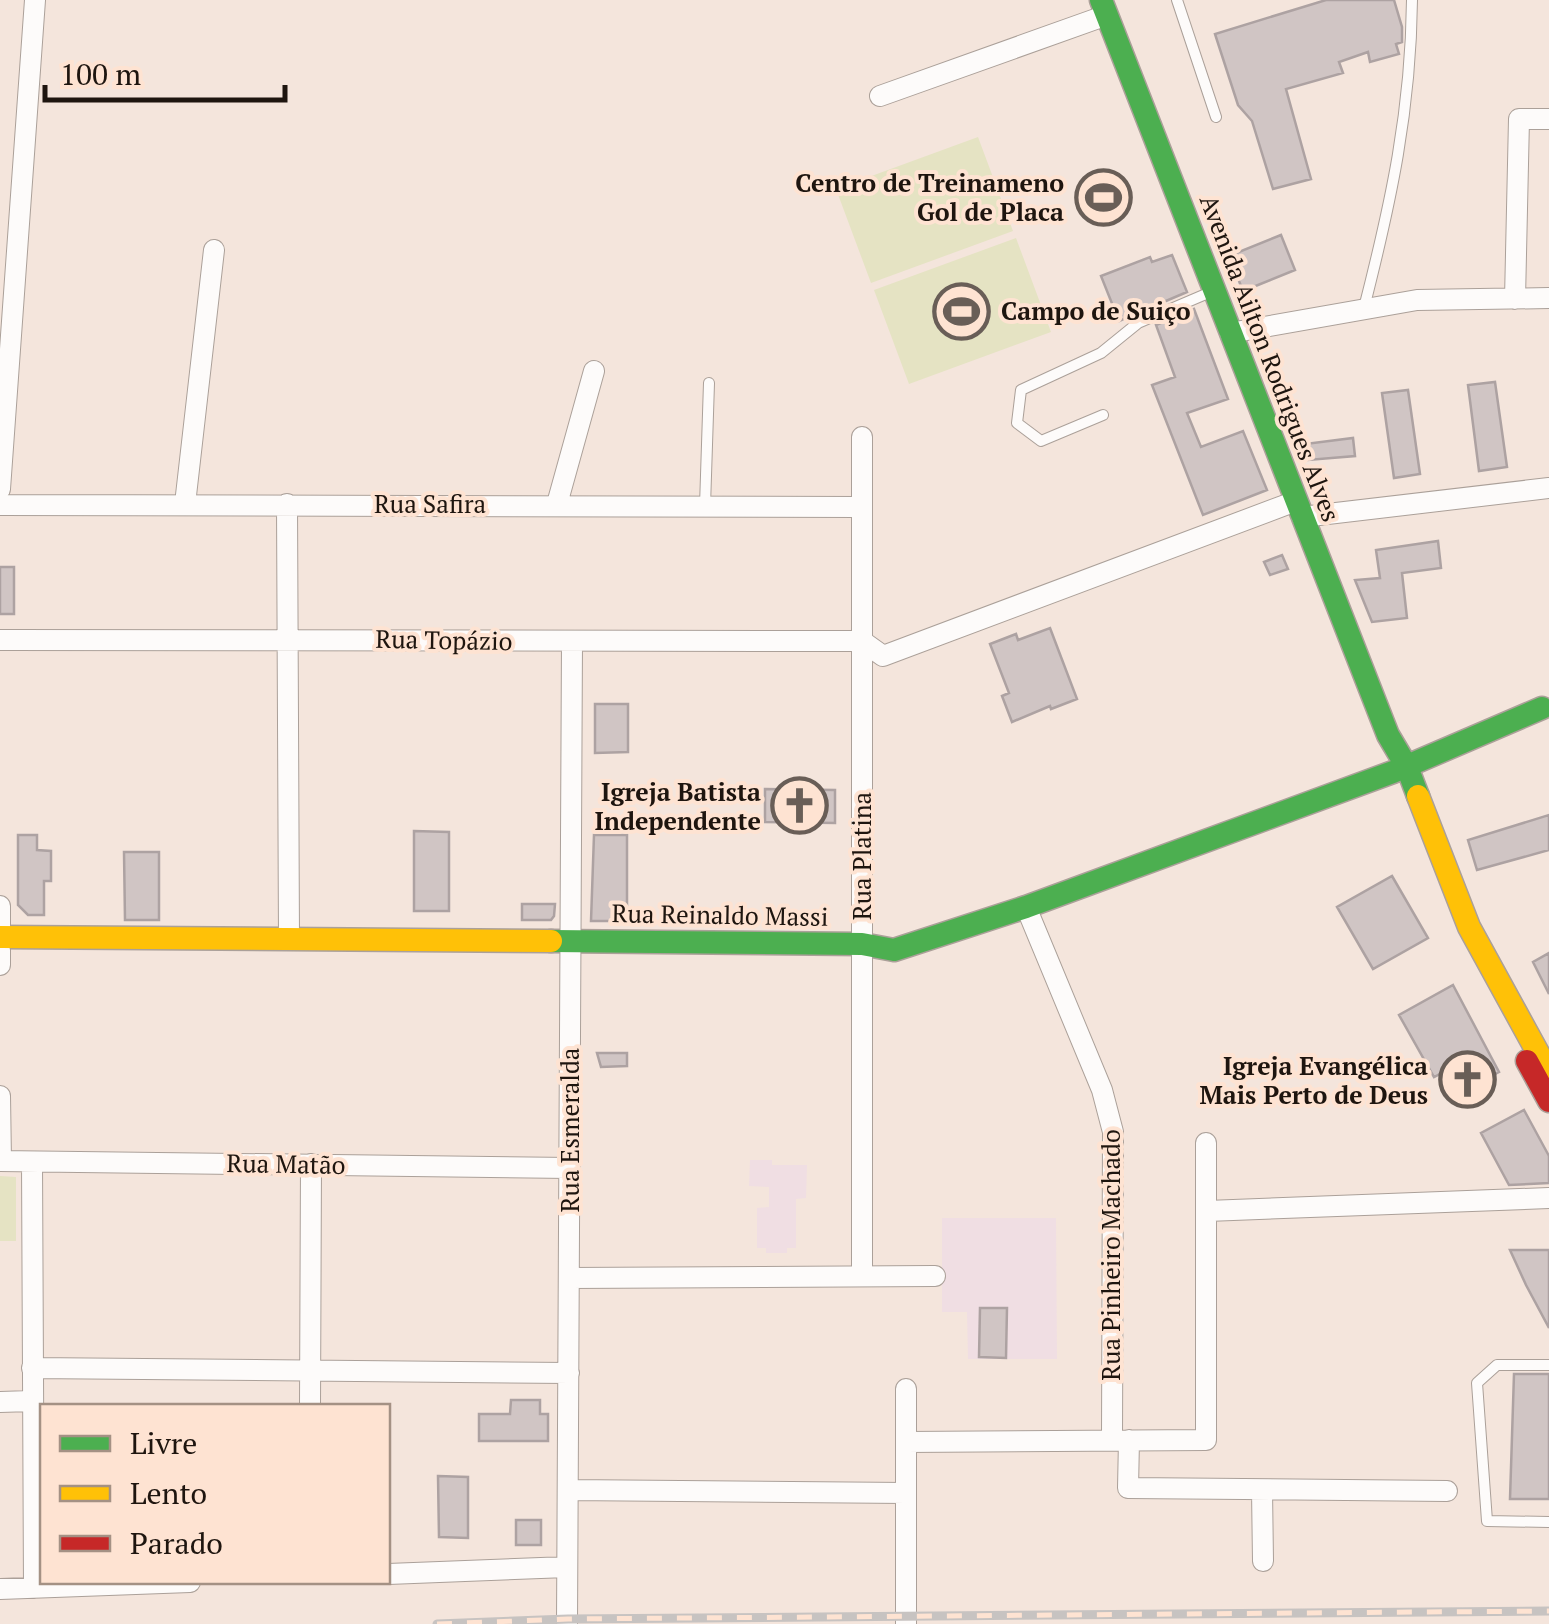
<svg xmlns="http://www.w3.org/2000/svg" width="1549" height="1624" font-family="'PT Serif',serif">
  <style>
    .education { fill: #f0dee3 }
    .green { fill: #e5e3c3 }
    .building { fill: #d0c5c4; stroke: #ada2a2; stroke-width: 2.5 }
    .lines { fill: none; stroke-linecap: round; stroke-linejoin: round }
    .lane-casing { stroke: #aba099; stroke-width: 12 }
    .street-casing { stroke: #aba099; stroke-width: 22 }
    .fast-casing { stroke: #aba099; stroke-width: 25 }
    .slow-casing { stroke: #aba099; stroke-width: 25 }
    .jam-casing { stroke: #aba099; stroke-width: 25 }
    .lane { stroke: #fdfbfa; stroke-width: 10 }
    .street { stroke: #fdfbfa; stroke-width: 20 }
    .fast { stroke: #4caf50; stroke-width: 22 }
    .slow { stroke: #ffc107; stroke-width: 22 }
    .jam { stroke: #c62828; stroke-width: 22 }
    .rail-casing { stroke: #c7c3c1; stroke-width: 9 }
    .rail { stroke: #fee3d2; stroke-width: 5; stroke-dasharray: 15; stroke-linecap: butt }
    .labels { text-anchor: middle; stroke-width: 8; stroke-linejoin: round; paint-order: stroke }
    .poi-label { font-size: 25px; font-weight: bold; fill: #1e150f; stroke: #fee3d2; text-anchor: end }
    .street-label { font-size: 25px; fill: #1e150f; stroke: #fee3d2 }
  </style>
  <rect width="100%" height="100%" fill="#f4e5dc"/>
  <path class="education" d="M 750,1160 L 772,1160 L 772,1165 L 807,1165 L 806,1198 L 796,1199 L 796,1248 L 787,1248 L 787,1253 L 766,1253 L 766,1248 L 757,1248 L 757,1208 L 769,1207 L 769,1187 L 749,1186 Z
    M 942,1218 L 1056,1218 L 1057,1359 L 968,1359 L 967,1312 L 942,1312 Z"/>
  <path class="green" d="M 978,137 L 1013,231 L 871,283 L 836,189 Z
    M 1016,238 L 1051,332 L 909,384 L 874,290 Z
    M 0,1176 L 16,1177 L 16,1241 L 0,1241 Z"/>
  <path class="building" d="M 1326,0 L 1394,0 L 1402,27 L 1402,42 L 1396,44 L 1399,54 L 1370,62 L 1368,52 L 1339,62 L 1343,73 L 1286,89 L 1311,179 L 1273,189 L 1252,121 L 1238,105 L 1215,34 Z
    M 1281,235 L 1295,270 L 1243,291 L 1229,256 Z
    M 1172,255 L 1187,292 L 1119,321 L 1101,276 L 1150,257 L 1152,262 Z
    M 1194,309 L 1228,399 L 1187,413 L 1201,447 L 1243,431 L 1267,490 L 1203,515 L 1152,385 L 1175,377 L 1156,325 Z
    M 1495,382 L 1507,467 L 1479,471 L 1468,385 Z
    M 1408,390 L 1420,474 L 1394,478 L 1382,393 Z
    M 1353,438 L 1355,456 L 1308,460 L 1305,444 Z
    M 1438,541 L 1441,568 L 1402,573 L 1407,618 L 1372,622 L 1355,580 L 1380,578 L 1376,550 Z
    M 1282,555 L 1288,569 L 1270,575 L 1264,562 Z
    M 0,567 L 14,567 L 14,614 L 0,614 Z
    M 1050,628 L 1077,699 L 1051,709 L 1050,706 L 1012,722 L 1002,696 L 1009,693 L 990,644 L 1016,634 L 1018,640 Z
    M 595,704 L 628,704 L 628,752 L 595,753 Z
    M 765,789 L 835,790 L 835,823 L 765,822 Z
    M 1549,815 L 1549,850 L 1477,870 L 1468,840 Z
    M 414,831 L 449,832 L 449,911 L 414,911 Z
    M 18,835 L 37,835 L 37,850 L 51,851 L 51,881 L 44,881 L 44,915 L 28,915 L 18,905 Z
    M 594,835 L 627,835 L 627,921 L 591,921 Z
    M 124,852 L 159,852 L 159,920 L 125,920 Z
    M 1392,876 L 1428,938 L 1373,969 L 1337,907 Z
    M 522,904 L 555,904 L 554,916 L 551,920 L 522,920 Z
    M 1549,953 L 1549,994 L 1533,962 Z
    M 1453,985 L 1499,1072 L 1470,1087 L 1474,1099 L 1463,1105 L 1444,1072 L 1434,1077 L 1399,1015 Z
    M 597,1053 L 627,1053 L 627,1066 L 601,1067 Z
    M 1524,1110 L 1549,1156 L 1549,1183 L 1509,1185 L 1481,1133 Z
    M 1510,1250 L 1549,1250 L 1549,1328 L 1526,1285 Z
    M 980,1308 L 1007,1308 L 1006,1358 L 979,1357 Z
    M 1514,1374 L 1549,1374 L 1549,1499 L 1510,1499 Z
    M 511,1400 L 540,1400 L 540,1414 L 548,1414 L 548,1441 L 479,1441 L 479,1414 L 510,1414 Z
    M 438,1476 L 468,1477 L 468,1538 L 439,1537 Z
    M 516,1520 L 541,1520 L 541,1545 L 516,1545 Z"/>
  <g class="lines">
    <defs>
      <path id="lane" d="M 1177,0 L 1216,117
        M 1364,308 C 1391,202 1411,110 1412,0
        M 1103,415 L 1041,441 L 1017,423 L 1021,390 L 1101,353 L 1138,323 L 1213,291
        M 705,506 L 709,383
        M 1549,1365 L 1497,1365 L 1477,1383 L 1487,1521 L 1549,1522"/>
      <path id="street" d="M 880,96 L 1107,15
        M 1515,299 L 1519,119 L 1549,119
        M 1230,333 L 1417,300 L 1549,298
        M 0,489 L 35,0
        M 185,504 L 214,250
        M 287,504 L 289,939
        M 557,504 L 594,371
        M 0,505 L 861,507
        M 1302,517 L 1549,488
        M 0,640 L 862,641 L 883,656 L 1296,501
        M 0,906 L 0,929
        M 1026,907 L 1102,1090 L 1113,1132 L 1112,1440
        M 0,950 L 0,965
        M 0,1096 L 1,1161
        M 0,1161 L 570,1168
        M 32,1162 L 34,1588
        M 1207,1211 L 1549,1198
        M 862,1276 L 862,437
        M 569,1278 L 935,1276
        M 32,1368 L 569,1373
        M 906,1389 L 906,1624
        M 0,1402 L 31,1401
        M 310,1406 L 311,1164
        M 1129,1440 L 1128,1488 L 1447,1491
        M 906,1442 L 1206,1440 L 1206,1143
        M 569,1490 L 906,1493
        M 1262,1490 L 1263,1561
        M 388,1574 L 567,1567
        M 0,1589 L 190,1582
        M 567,1624 L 572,642"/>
      <path id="fast" d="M 1101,0 L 1388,735 L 1407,767 L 1418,796
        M 551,941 L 862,944 L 894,950 L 1026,907 L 1393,772 L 1542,708"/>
      <path id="slow" d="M 1418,796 L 1469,927 L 1549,1073
        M 0,937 L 551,941"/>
      <path id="jam" d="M 1527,1061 L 1549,1101"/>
    </defs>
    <use href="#lane" class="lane-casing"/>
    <use href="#street" class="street-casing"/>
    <use href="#fast" class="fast-casing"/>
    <use href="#slow" class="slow-casing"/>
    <use href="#jam" class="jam-casing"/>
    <use href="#lane" class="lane"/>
    <use href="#street" class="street"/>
    <use href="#fast" class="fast"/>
    <use href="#slow" class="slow"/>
    <use href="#jam" class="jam"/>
    <defs>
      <path id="rail" d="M 437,1624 L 568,1619 L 1549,1611"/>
    </defs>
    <use href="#rail" class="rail-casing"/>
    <use href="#rail" class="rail"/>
  </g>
  <defs>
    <symbol id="stadium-ring" viewBox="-11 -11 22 22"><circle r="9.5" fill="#fee3d2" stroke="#695e57" stroke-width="1.5"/><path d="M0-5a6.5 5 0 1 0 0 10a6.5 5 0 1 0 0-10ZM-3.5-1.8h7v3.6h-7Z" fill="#695e57"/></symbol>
    <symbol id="church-ring" viewBox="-11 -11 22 22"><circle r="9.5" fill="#fee3d2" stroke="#695e57" stroke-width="1.5"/><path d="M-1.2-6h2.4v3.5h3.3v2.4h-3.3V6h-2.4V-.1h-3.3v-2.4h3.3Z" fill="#695e57"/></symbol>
  </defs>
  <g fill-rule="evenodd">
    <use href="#stadium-ring" x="1072" y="166" width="63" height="63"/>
    <use href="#stadium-ring" x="930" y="280" width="63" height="63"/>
    <use href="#church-ring" x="768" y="774" width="63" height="63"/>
    <use href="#church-ring" x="1436" y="1048" width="63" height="63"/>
  </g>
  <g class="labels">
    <g class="poi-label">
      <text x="1064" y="192">Centro de Treinameno<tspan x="1064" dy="29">Gol de Placa</tspan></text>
      <text x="1001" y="320" text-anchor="start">Campo de Suiço</text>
      <text x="761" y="801">Igreja Batista<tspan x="761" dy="29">Independente</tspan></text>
      <text x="1428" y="1075">Igreja Evangélica<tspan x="1428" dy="29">Mais Perto de Deus</tspan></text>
    </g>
    <g class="street-label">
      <text transform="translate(1270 358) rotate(69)" y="9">Avenida Ailton Rodrigues Alves</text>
      <text x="430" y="513">Rua Safira</text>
      <text transform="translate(444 640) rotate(1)" y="9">Rua Topázio</text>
      <text transform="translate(862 856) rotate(-90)" y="9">Rua Platina</text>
      <text transform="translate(720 915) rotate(1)" y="9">Rua Reinaldo Massi</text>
      <text transform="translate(570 1130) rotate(-90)" y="9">Rua Esmeralda</text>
      <text transform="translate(286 1164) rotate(1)" y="9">Rua Matão</text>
      <text transform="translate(1111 1255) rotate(-90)" y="9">Rua Pinheiro Machado</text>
    </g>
  </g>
  <rect x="40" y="1404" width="350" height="180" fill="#fee3d2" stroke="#a49184" stroke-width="2.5"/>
  <rect x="60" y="1436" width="50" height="15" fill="#4caf50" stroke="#a49184" stroke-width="2.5"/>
  <text x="130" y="1454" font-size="30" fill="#1e150f">Livre</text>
  <rect x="60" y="1486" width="50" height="15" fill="#ffc107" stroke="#a49184" stroke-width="2.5"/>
  <text x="130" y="1504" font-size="30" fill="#1e150f">Lento</text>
  <rect x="60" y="1536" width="50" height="15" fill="#c62828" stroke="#a49184" stroke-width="2.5"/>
  <text x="130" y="1554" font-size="30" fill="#1e150f">Parado</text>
  <path d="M45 85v15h240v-15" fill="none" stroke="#1e150f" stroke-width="5"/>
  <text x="60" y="85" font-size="30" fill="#1e150f" stroke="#fee3d2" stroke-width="8" paint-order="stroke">100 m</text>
</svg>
